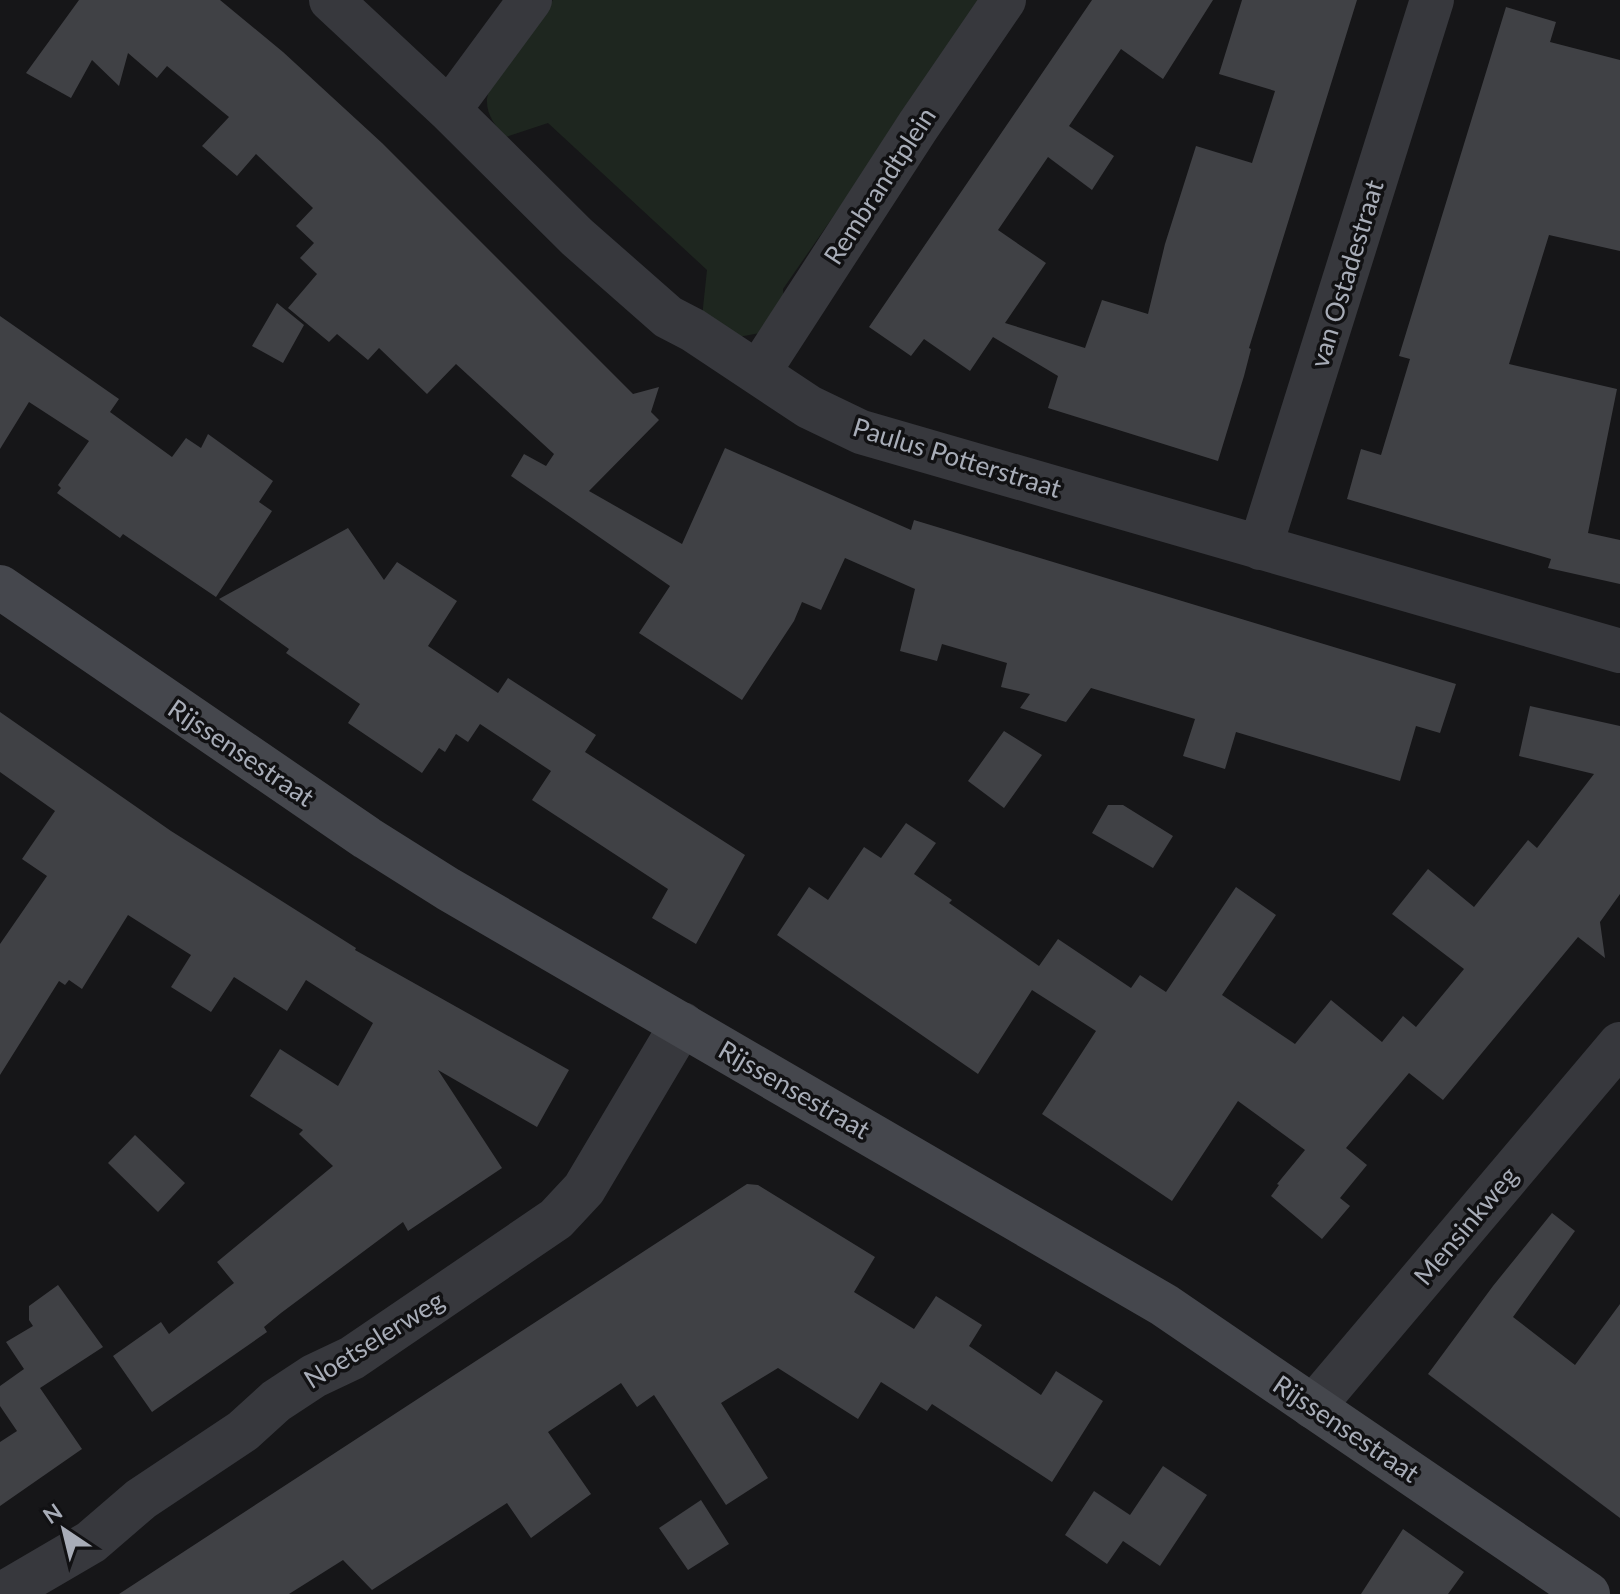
<svg xmlns="http://www.w3.org/2000/svg" width="1620" height="1594" font-family="Lato,sans-serif">
  <style>
    .green { fill: #1e261f }
    .building { fill: #404145 }
    .lines { fill: none; stroke-linecap: round; stroke-linejoin: round }
    .street { stroke: #37383d; stroke-width: 44 }
    .secondary { stroke: #45474d; stroke-width: 44 }
    .labels { text-anchor: middle; stroke-width: 7; stroke-linejoin: round; paint-order: stroke }
    .street-label { font-size: 26px; fill: #a8adb8; stroke: #111113 }
  </style>
  <rect width="100%" height="100%" fill="#161618"/>
  <path class="green" d="M 553,0 L 983,0 L 783,289 L 784,306 L 766,332 L 733,338 L 702,317 L 707,270 L 548,123 L 506,137 C 496,127 486,115 487,99 C 490,75 537,22 553,0 Z"/>
  <path class="building" d="M 79,0 L 220,0 L 283,52 L 382,143 L 633,394 L 659,387 L 651,412 L 659,420 L 589,491 L 682,544 L 725,448 L 911,530 L 914,520 L 1456,684 L 1440,733 L 1416,726 L 1400,781 L 1236,732 L 1225,769 L 1183,756 L 1195,719 L 1091,688 L 1066,722 L 1020,708 L 1030,694 L 1001,687 L 1007,663 L 942,644 L 937,661 L 900,651 L 915,589 L 845,558 L 821,610 L 802,602 L 794,621 L 742,700 L 639,633 L 670,586 L 511,476 L 524,454 L 546,466 L 554,454 L 456,364 L 427,394 L 379,348 L 368,360 L 337,334 L 329,342 L 288,308 L 317,274 L 300,258 L 314,243 L 296,226 L 313,208 L 256,154 L 237,176 L 202,146 L 229,117 L 167,66 L 157,78 L 128,53 L 119,86 L 92,60 L 71,98 L 26,73 Z
    M 1092,0 L 1213,0 L 1163,79 L 1121,49 L 1069,126 L 1114,156 L 1092,190 L 1048,157 L 998,230 L 1046,263 L 1005,323 L 1085,348 L 1102,300 L 1148,314 L 1165,244 L 1196,146 L 1252,163 L 1275,91 L 1219,74 L 1242,0 L 1357,0 L 1249,348 L 1251,349 L 1244,376 L 1218,461 L 1048,408 L 1058,376 L 993,337 L 970,371 L 924,339 L 911,356 L 869,327 Z
    M 1506,7 L 1556,22 L 1550,42 L 1620,60 L 1620,251 L 1549,235 L 1509,364 L 1617,389 L 1588,533 L 1620,540 L 1620,584 L 1548,568 L 1551,559 L 1347,499 L 1361,449 L 1381,455 L 1410,359 L 1399,356 Z
    M 277,303 L 304,325 L 283,363 L 252,346 Z
    M 0,316 L 119,399 L 110,412 L 172,457 L 186,438 L 201,448 L 208,434 L 273,481 L 259,502 L 272,511 L 216,597 L 123,534 L 120,538 L 57,493 L 61,488 L 58,485 L 89,441 L 29,402 L 0,449 Z
    M 348,528 L 384,580 L 397,562 L 457,601 L 428,646 L 498,693 L 508,678 L 596,735 L 585,752 L 745,855 L 696,944 L 652,918 L 668,889 L 532,800 L 551,771 L 480,724 L 468,742 L 456,734 L 445,752 L 439,748 L 422,773 L 348,723 L 360,704 L 286,653 L 289,649 L 219,599 Z
    M 1530,706 L 1620,726 L 1620,894 L 1600,922 L 1605,958 L 1578,937 L 1443,1100 L 1409,1073 L 1346,1148 L 1367,1165 L 1340,1198 L 1350,1206 L 1322,1239 L 1271,1196 L 1279,1185 L 1277,1184 L 1305,1150 L 1238,1101 L 1172,1201 L 1042,1114 L 1096,1031 L 1032,990 L 978,1074 L 777,935 L 809,887 L 828,900 L 864,847 L 881,858 L 906,823 L 936,843 L 914,874 L 952,900 L 949,903 L 1039,966 L 1058,939 L 1131,988 L 1140,975 L 1166,992 L 1236,887 L 1276,915 L 1222,995 L 1295,1044 L 1331,1000 L 1382,1042 L 1403,1016 L 1416,1027 L 1464,969 L 1392,914 L 1428,869 L 1474,907 L 1528,840 L 1537,848 L 1594,774 L 1519,756 Z
    M 0,712 L 171,831 L 356,948 L 355,950 L 569,1070 L 537,1127 L 438,1070 L 502,1168 L 408,1231 L 403,1222 L 281,1313 L 264,1327 L 267,1332 L 152,1412 L 113,1356 L 161,1322 L 169,1334 L 234,1283 L 217,1262 L 333,1166 L 299,1134 L 303,1130 L 250,1096 L 280,1049 L 338,1086 L 373,1023 L 306,980 L 287,1011 L 234,977 L 211,1012 L 171,987 L 191,955 L 128,915 L 82,989 L 69,980 L 65,985 L 59,981 L 0,1075 L 0,944 L 47,876 L 22,859 L 55,811 L 0,772 Z
    M 1004,731 L 1042,755 L 1004,808 L 968,781 Z
    M 1108,805 L 1123,805 L 1173,836 L 1153,868 L 1092,833 Z
    M 135,1135 L 185,1183 L 158,1212 L 108,1163 Z
    M 747,1184 L 758,1185 L 875,1257 L 854,1292 L 914,1329 L 936,1296 L 982,1325 L 969,1346 L 1041,1395 L 1056,1371 L 1103,1401 L 1052,1482 L 932,1404 L 927,1411 L 881,1382 L 858,1419 L 778,1368 L 721,1403 L 768,1478 L 726,1505 L 654,1395 L 637,1407 L 621,1383 L 548,1432 L 591,1494 L 531,1538 L 507,1503 L 372,1590 L 343,1560 L 289,1594 L 119,1594 Z
    M 1552,1213 L 1575,1231 L 1513,1317 L 1575,1365 L 1620,1304 L 1620,1518 L 1428,1374 L 1493,1286 Z
    M 58,1285 L 103,1347 L 40,1388 L 82,1449 L 0,1506 L 0,1442 L 17,1431 L 0,1406 L 0,1386 L 24,1369 L 6,1342 L 33,1326 L 29,1320 L 29,1306 Z
    M 1163,1466 L 1207,1495 L 1160,1566 L 1123,1541 L 1107,1564 L 1065,1535 L 1094,1491 L 1130,1515 Z
    M 701,1500 L 729,1544 L 688,1570 L 659,1528 Z
    M 1403,1529 L 1464,1572 L 1448,1594 L 1361,1594 Z"/>
  <g class="lines">
    <path class="street" d="M 331,0 L 449,110 L 577,237 L 668,317 L 693,330 L 809,407 L 861,432 L 1620,651
      M 449,110 L 530,0
      M 758,373 L 918,126 L 1004,0
      M 1260,548 L 1432,0
      M 1313,1407 L 1620,1044
      M 2,1594 L 91,1542 L 141,1499 L 243,1431 L 276,1401 L 314,1376 L 352,1358 L 556,1219 L 584,1189 L 682,1024"/>
    <path class="secondary" d="M 0,587 L 367,838 L 448,889 L 1164,1305 L 1588,1594"/>
  </g>
  <g class="labels">
    <g class="street-label">
      <text transform="translate(880 186) rotate(-57)" y="9">Rembrandtplein</text>
      <text transform="translate(1347 274) rotate(-73)" y="9">van Ostadestraat</text>
      <text transform="translate(957 458) rotate(17)" y="9">Paulus Potterstraat</text>
      <text transform="translate(241 753) rotate(34)" y="9">Rijssensestraat</text>
      <text transform="translate(794 1090) rotate(30)" y="9">Rijssensestraat</text>
      <text transform="translate(1466 1226) rotate(-50)" y="9">Mensinkweg</text>
      <text transform="translate(374 1340) rotate(-32)" y="9">Noetselerweg</text>
      <text transform="translate(1346 1429) rotate(34)" y="9">Rijssensestraat</text>
    </g>
  </g>
  <g transform="translate(64 1530) rotate(325)" stroke="#111113" stroke-width="6" paint-order="stroke">
  <path d="M0-6L14 30L0 20L-14 30Z" fill="#a8adb8"/>
  <text y="-12" font-size="22" font-weight="bold" text-anchor="middle" fill="#a8adb8">N</text>
  </g>
</svg>
